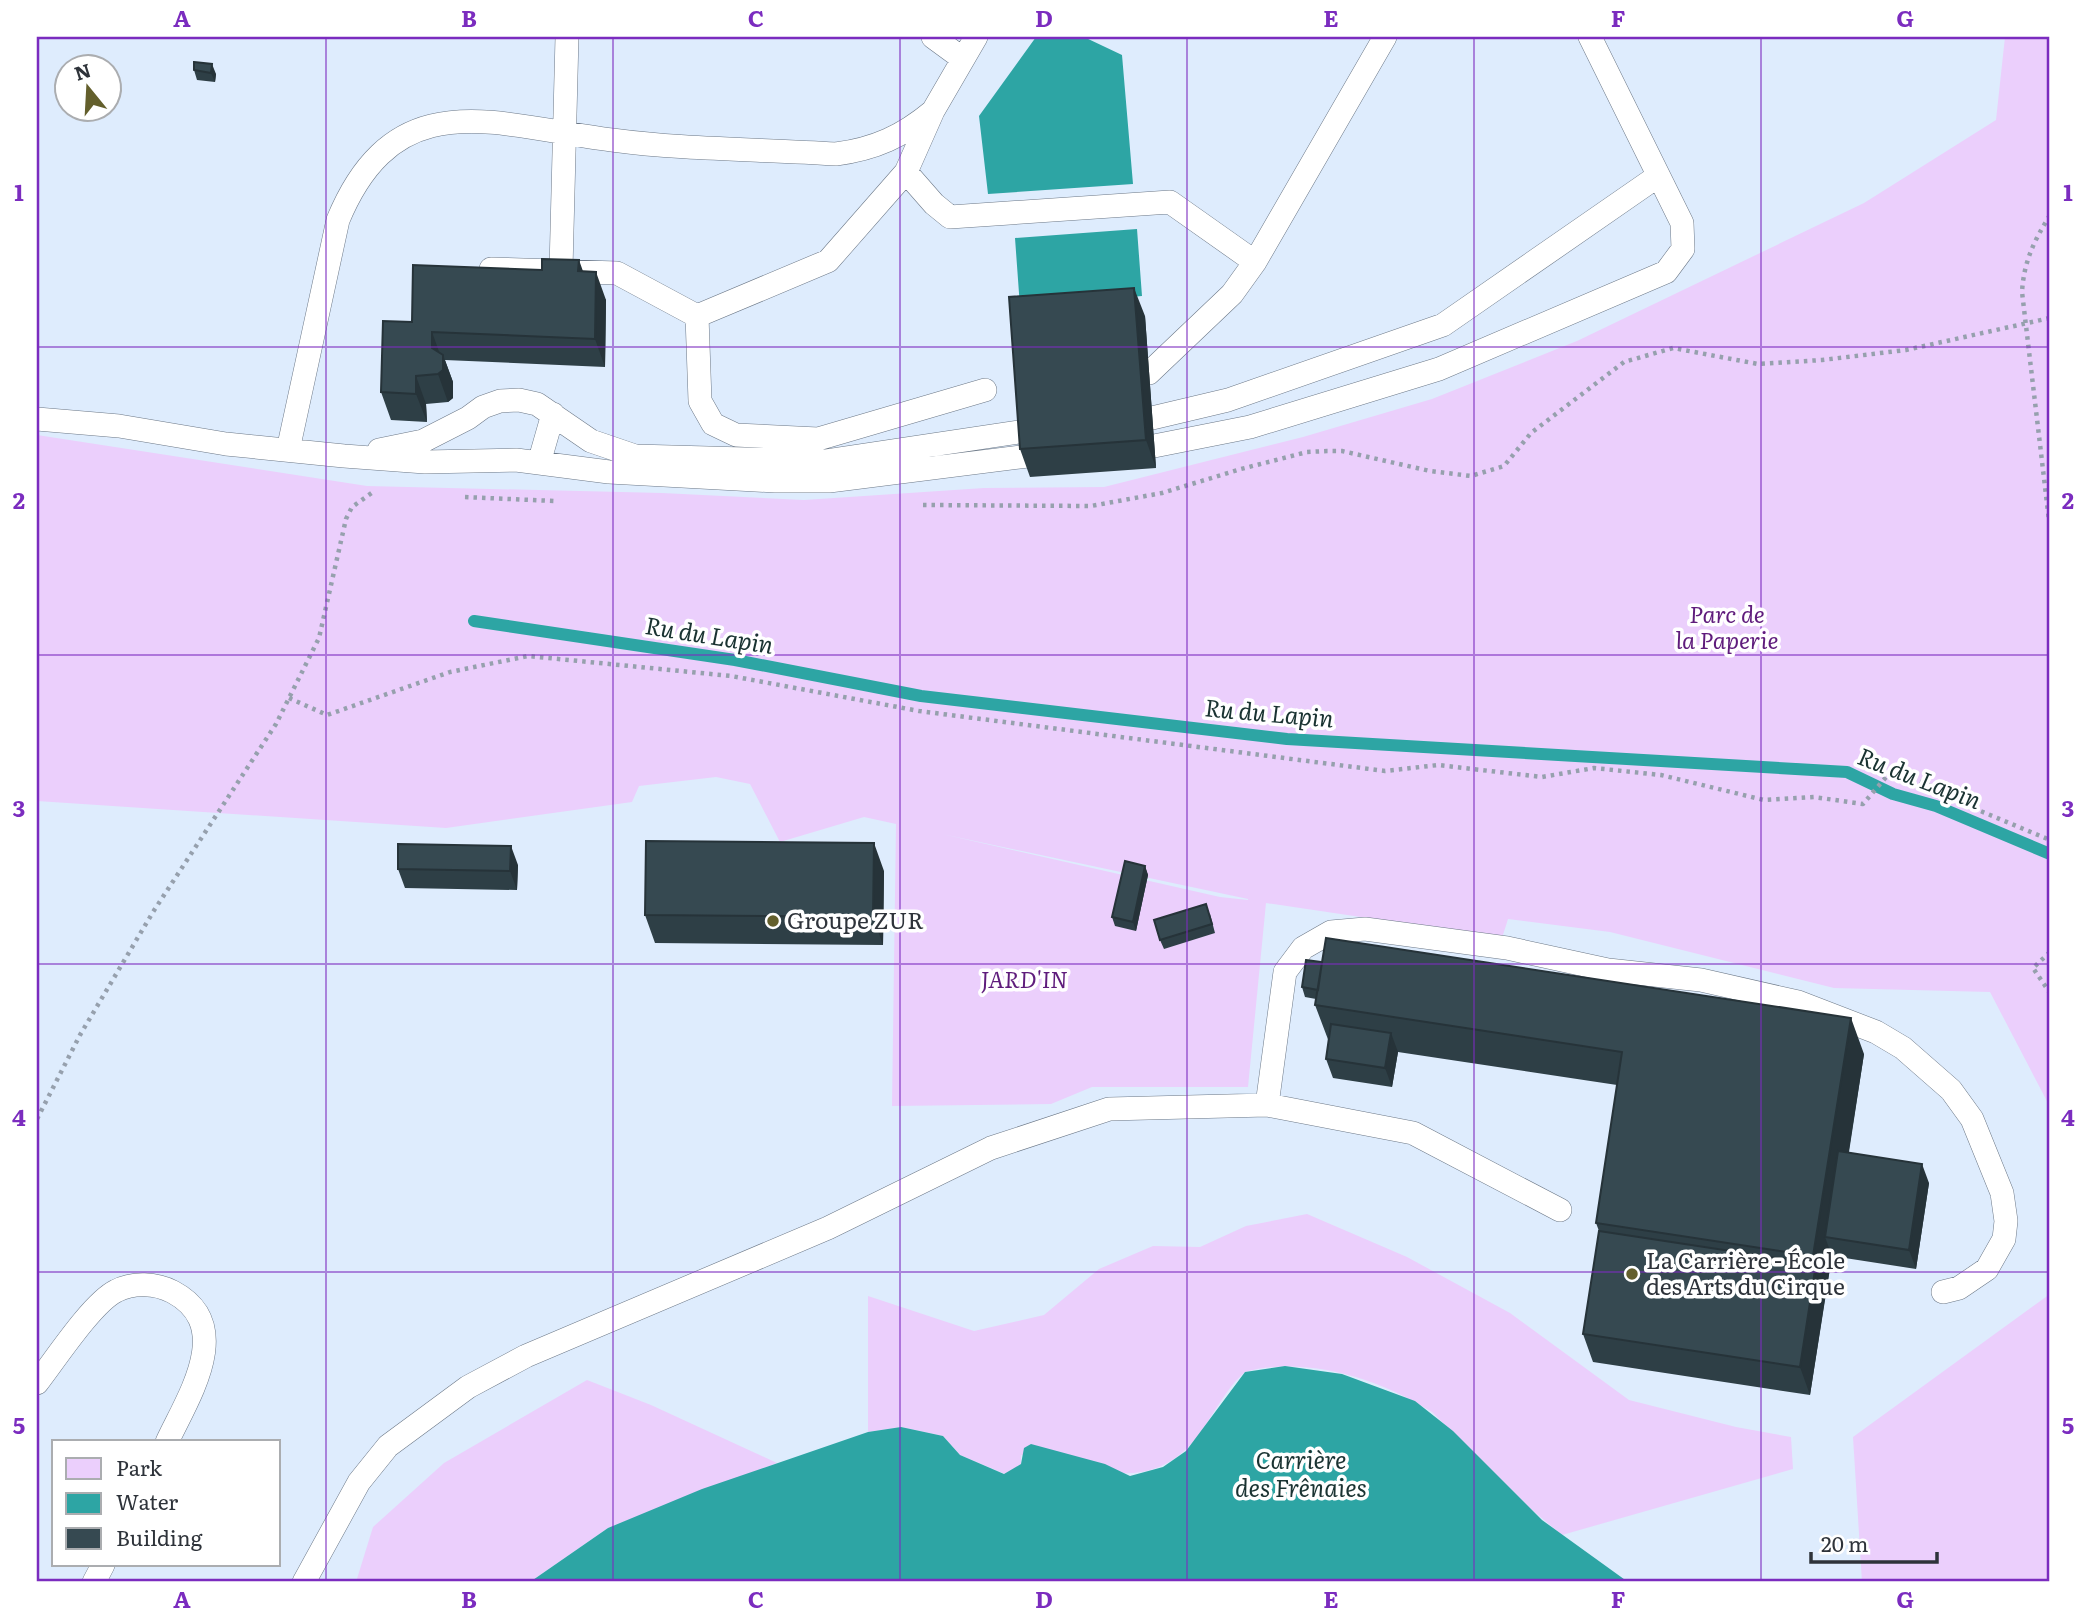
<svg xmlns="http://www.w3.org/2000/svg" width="2087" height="1619" font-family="Literata,serif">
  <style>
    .green { fill: #ebcffc; fill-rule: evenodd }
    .water { fill: #2da5a4 }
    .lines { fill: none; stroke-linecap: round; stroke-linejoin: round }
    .stream { stroke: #2da5a4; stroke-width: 12 }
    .service-casing { stroke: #6c7887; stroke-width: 24 }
    .path { stroke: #96a0ad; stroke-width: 4.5; stroke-dasharray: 3.5 5; stroke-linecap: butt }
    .service { stroke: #fff; stroke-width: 23 }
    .wall { fill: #2e3f46 }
    .shaded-wall { fill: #263339 }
    .building { fill: #364951; stroke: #263339; stroke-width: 2 }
    .grid { fill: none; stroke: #7b2cbf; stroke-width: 2; stroke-opacity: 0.55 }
    .poi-dot { fill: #635f2c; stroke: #fff; stroke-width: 2.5 }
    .labels { text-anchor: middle; stroke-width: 7; stroke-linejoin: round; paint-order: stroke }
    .park-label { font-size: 23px; font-style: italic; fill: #5f1c7c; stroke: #fff }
    .poi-label { font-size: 23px; fill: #2e333a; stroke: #fff; text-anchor: start }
    .water-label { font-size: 24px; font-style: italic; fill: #1a3332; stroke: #fff }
    .neatline { fill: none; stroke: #7b2cbf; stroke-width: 2.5 }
    .grid-label { font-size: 23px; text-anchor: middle; font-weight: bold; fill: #7b2cbf }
  </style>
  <rect width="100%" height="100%" fill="#deecfd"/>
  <path class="green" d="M 2005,37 L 2050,37 L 2050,1107 L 1990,992 L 1834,988 L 1610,932 L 1508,919 L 1502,938 L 1266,903 L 1248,1087 L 1092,1087 L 1051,1104 L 892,1106 L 896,824 L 864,817 L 780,842 L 750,784 L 716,777 L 639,786 L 632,802 L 446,828 L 37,801 L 37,435 L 367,486 L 662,493 L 804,500 L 984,488 L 1104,487 L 1303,437 L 1432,399 L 1577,341 L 1864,203 L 1996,120 ZM 942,834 L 1248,899 L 1248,900 L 1220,897 Z
    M 1307,1214 L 1407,1257 L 1510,1313 L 1629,1400 L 1736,1427 L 1791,1437 L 1793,1469 L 1562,1535 L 1532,1510 L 1432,1412 C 1381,1379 1306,1355 1245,1372 C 1227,1387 1214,1414 1200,1433 C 1152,1499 1089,1467 1021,1455 L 1021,1464 L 1005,1474 L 960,1455 L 943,1436 L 901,1427 L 868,1432 L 868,1296 L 974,1331 L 1044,1315 L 1099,1269 L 1153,1246 L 1200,1247 L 1246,1226 Z
    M 2050,1294 L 2050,1582 L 1862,1582 L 1853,1437 Z
    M 587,1380 L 651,1405 L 777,1463 L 608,1528 L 530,1582 L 356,1582 L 373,1527 L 444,1463 Z"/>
  <path class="water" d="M 1036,37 L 1084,37 L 1122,55 L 1133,184 L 988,194 L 979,116 Z
    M 1137,229 L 1142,296 L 1020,307 L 1015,238 Z
    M 1285,1366 L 1342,1374 L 1415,1401 L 1453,1431 L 1542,1520 L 1628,1582 L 530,1582 L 608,1528 L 702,1489 L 868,1432 L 901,1427 L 943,1436 L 960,1455 L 1004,1474 L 1021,1464 L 1024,1448 L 1031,1444 L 1105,1464 L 1130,1476 L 1163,1467 L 1186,1451 L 1245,1372 Z"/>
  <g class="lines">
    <path class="stream" d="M 474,621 L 735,660 L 921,696 L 1287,739 L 1847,772 L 1893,794 L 1936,806 L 2050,854"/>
    <defs>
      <path id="service" d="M 933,37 L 963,59
        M 906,172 L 934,204 L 950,217 L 1170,202 L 1255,262 L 1385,37
        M 491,269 L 617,273 L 697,316
        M 561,269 L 567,37
        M 697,316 L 828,261 L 906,172 L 933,111 L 976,37
        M 697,316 L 700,401 L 713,424 L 736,435 L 818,439 L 985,390
        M 1149,373 L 1232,294 L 1255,262
        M 1152,418 L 1228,400 L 1443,325 L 1658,176
        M 37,419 L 119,426 L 226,444 L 344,456 L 425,462 L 516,460 L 609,472 L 775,481 L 829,481 L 1028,456
        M 1154,446 L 1250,427 L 1439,369 L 1666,272 L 1683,249 L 1682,223 L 1590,37
        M 288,450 L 338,220 C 396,80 497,126 612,140 C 686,150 762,149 836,154 C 875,149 903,136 933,111
        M 379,450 L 423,441 L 468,418 L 483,407 L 500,401 L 519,400 L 537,404 L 591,441 L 635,456 L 825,461 L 1026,431
        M 539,463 L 553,414
        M 1267,1105 L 1285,972 L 1303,948 L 1331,932 L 1365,929 L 1507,948 L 1608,970 L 1701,980 L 1798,1002 L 1876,1032 L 1903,1048 L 1951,1090 L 1972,1119 L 2002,1193 L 2006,1221 L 2004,1239 L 1987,1269 L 1959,1288 L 1943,1292
        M 37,1383 C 55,1360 92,1303 116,1291 C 133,1282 156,1283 173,1292 C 236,1326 188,1397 167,1442
        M 94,1582 L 103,1565
        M 304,1582 L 359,1482 L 388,1446 L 468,1387 L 526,1356 L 828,1228 L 991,1148 L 1109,1109 L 1267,1105 L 1413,1133 L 1560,1210"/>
    </defs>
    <use href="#service" class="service-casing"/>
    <path class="path" d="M 2050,215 C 2034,241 2024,261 2022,292 L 2050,529
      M 465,497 L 554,501
      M 923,505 L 1091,506 L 1162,493 L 1241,469 L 1307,452 L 1327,451 L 1342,451 L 1430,471 L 1471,476 L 1504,466 L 1531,433 L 1624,362 L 1673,348 L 1758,364 L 1822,360 L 1906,350 L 2050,318
      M 289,698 L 327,715 L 450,672 L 528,656 L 731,676 L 919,711 L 1385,771 L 1438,765 L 1542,777 L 1594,768 L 1661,775 L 1764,800 L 1814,797 L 1863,804 L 1887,776 L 1899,770 L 1978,810 L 2050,840
      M 2050,952 L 2033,968 L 2050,993
      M 37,1119 L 80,1035 L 153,912 L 276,724 L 319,638 L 346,519 L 352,507 L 373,492"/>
    <use href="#service" class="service"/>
  </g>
  <path class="wall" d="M 194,62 L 216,74 L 215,82 L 197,80 L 194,70 Z
    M 583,271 L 606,300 L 605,367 L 445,360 L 453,382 L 453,398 L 448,402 L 426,404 L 427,422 L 391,420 L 381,392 L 412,322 Z
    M 1145,316 L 1156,468 L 1030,477 L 1020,449 Z
    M 518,865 L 517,890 L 405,888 L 398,869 Z
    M 1145,866 L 1148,875 L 1136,931 L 1115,926 L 1112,917 Z
    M 884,871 L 883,945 L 655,943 L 645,915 Z
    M 1210,914 L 1215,933 L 1164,949 L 1160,940 Z
    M 1302,987 L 1864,1054 L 1849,1152 L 1929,1183 L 1916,1269 L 1832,1256 L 1810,1395 L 1593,1362 L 1583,1334 L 1599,1231 L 1596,1223 L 1617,1085 L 1398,1052 L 1392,1087 L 1333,1078 L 1326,1059 L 1329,1042 L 1315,1005 L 1316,999 L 1305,997 Z"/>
  <path class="shaded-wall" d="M 212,64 L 216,74 L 215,82 L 211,73 Z
    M 579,260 L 589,288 L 578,271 Z
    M 596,272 L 606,300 L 605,367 L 595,339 Z
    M 1134,288 L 1145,316 L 1156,468 L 1146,440 Z
    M 432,332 L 442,360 L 443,355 L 453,382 L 453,398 L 448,402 L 438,374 L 432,348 Z
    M 416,376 L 426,404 L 427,422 L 416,394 Z
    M 874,843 L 884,871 L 883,945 L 873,917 Z
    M 511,846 L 518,865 L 517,890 L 510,871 Z
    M 1145,866 L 1148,875 L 1136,931 L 1133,922 Z
    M 1851,1018 L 1864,1054 L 1835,1238 L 1825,1237 L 1832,1256 L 1826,1292 L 1813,1256 Z
    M 1391,1033 L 1398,1052 L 1392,1087 L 1385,1068 Z
    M 1922,1164 L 1929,1183 L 1916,1269 L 1909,1250 Z
    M 1816,1264 L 1826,1292 L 1810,1395 L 1800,1367 Z"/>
  <path class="building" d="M 194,62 L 212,64 L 211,73 L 194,70 Z
    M 542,259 L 579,260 L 578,271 L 596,272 L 595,339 L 432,332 L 432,348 L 443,355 L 443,370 L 438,374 L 416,376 L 416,394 L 381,392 L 383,321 L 412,322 L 413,265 L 542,270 Z
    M 1134,288 L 1146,440 L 1020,449 L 1009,297 Z
    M 646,841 L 874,843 L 873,917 L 645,915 Z
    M 398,844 L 511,846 L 510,871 L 398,869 Z
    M 1125,861 L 1145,866 L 1133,922 L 1112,917 Z
    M 1206,904 L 1212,924 L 1160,940 L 1154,920 Z
    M 1326,938 L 1851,1018 L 1813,1256 L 1596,1223 L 1622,1052 L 1315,1005 Z
    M 1306,960 L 1322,962 L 1318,990 L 1302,987 Z
    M 1331,1024 L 1391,1033 L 1385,1068 L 1326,1059 Z
    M 1838,1151 L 1922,1164 L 1909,1250 L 1825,1237 Z
    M 1599,1231 L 1816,1264 L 1800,1367 L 1583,1334 Z"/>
  <path class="grid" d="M 326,37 L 326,1582M 613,37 L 613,1582M 900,37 L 900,1582M 1187,37 L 1187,1582M 1474,37 L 1474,1582M 1761,37 L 1761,1582M 37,347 L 2050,347M 37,655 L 2050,655M 37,964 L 2050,964M 37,1272 L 2050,1272"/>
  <g class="poi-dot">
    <circle cx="773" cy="921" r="7"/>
    <circle cx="1632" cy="1274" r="7"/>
  </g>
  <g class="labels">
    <g class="park-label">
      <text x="1727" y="623">Parc de<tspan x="1727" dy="26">la Paperie</tspan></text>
      <text x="1024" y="988">JARD'IN</text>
    </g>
    <g class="poi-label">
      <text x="787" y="929">Groupe ZUR</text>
      <text x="1646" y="1269">La Carrière - École<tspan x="1646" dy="26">des Arts du Cirque</tspan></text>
    </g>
    <g class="water-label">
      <text transform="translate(709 636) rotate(9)" y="8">Ru du Lapin</text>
      <text transform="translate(1269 714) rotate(5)" y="8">Ru du Lapin</text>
      <text transform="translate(1919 779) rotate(21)" y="8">Ru du Lapin</text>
      <text x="1301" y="1469">Carrière<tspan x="1301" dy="28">des Frênaies</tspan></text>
    </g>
  </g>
  <rect width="2087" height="1619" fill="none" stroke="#ffffff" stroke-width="77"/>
  <rect x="52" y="1440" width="228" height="126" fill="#ffffff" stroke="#abadb0" stroke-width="2"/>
  <rect x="66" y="1458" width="35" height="21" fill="#ebcffc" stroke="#abadb0" stroke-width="2"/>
  <text x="116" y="1476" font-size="21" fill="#2e333a">Park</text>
  <rect x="66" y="1493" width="35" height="21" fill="#2da5a4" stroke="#abadb0" stroke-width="2"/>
  <text x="116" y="1510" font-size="21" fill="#2e333a">Water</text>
  <rect x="66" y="1528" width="35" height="21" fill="#364951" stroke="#abadb0" stroke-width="2"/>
  <text x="116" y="1546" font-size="21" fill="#2e333a">Building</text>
  <g transform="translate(88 88) rotate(342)"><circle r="33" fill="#ffffff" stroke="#abadb0" stroke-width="2"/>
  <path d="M0-5L12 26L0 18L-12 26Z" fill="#635f2c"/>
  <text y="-10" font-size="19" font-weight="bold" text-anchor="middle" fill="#2e333a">N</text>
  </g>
  <path d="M1811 1552v10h126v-10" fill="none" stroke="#2e333a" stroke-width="3.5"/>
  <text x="1821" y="1552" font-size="21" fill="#2e333a" stroke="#ffffff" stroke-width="5" paint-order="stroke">20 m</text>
  <rect x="38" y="38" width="2010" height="1542" class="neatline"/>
  <g class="grid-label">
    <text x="182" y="27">A</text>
    <text x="469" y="27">B</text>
    <text x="756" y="27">C</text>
    <text x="1044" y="27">D</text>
    <text x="1331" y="27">E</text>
    <text x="1618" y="27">F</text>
    <text x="1905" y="27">G</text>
    <text x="19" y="201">1</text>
    <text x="2068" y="201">1</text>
    <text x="19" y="509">2</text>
    <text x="2068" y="509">2</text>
    <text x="19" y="817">3</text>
    <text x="2068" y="817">3</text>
    <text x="19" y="1126">4</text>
    <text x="2068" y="1126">4</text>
    <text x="19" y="1434">5</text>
    <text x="2068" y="1434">5</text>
    <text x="182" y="1608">A</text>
    <text x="469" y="1608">B</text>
    <text x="756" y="1608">C</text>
    <text x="1044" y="1608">D</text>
    <text x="1331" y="1608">E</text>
    <text x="1618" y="1608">F</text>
    <text x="1905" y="1608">G</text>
  </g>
</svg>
